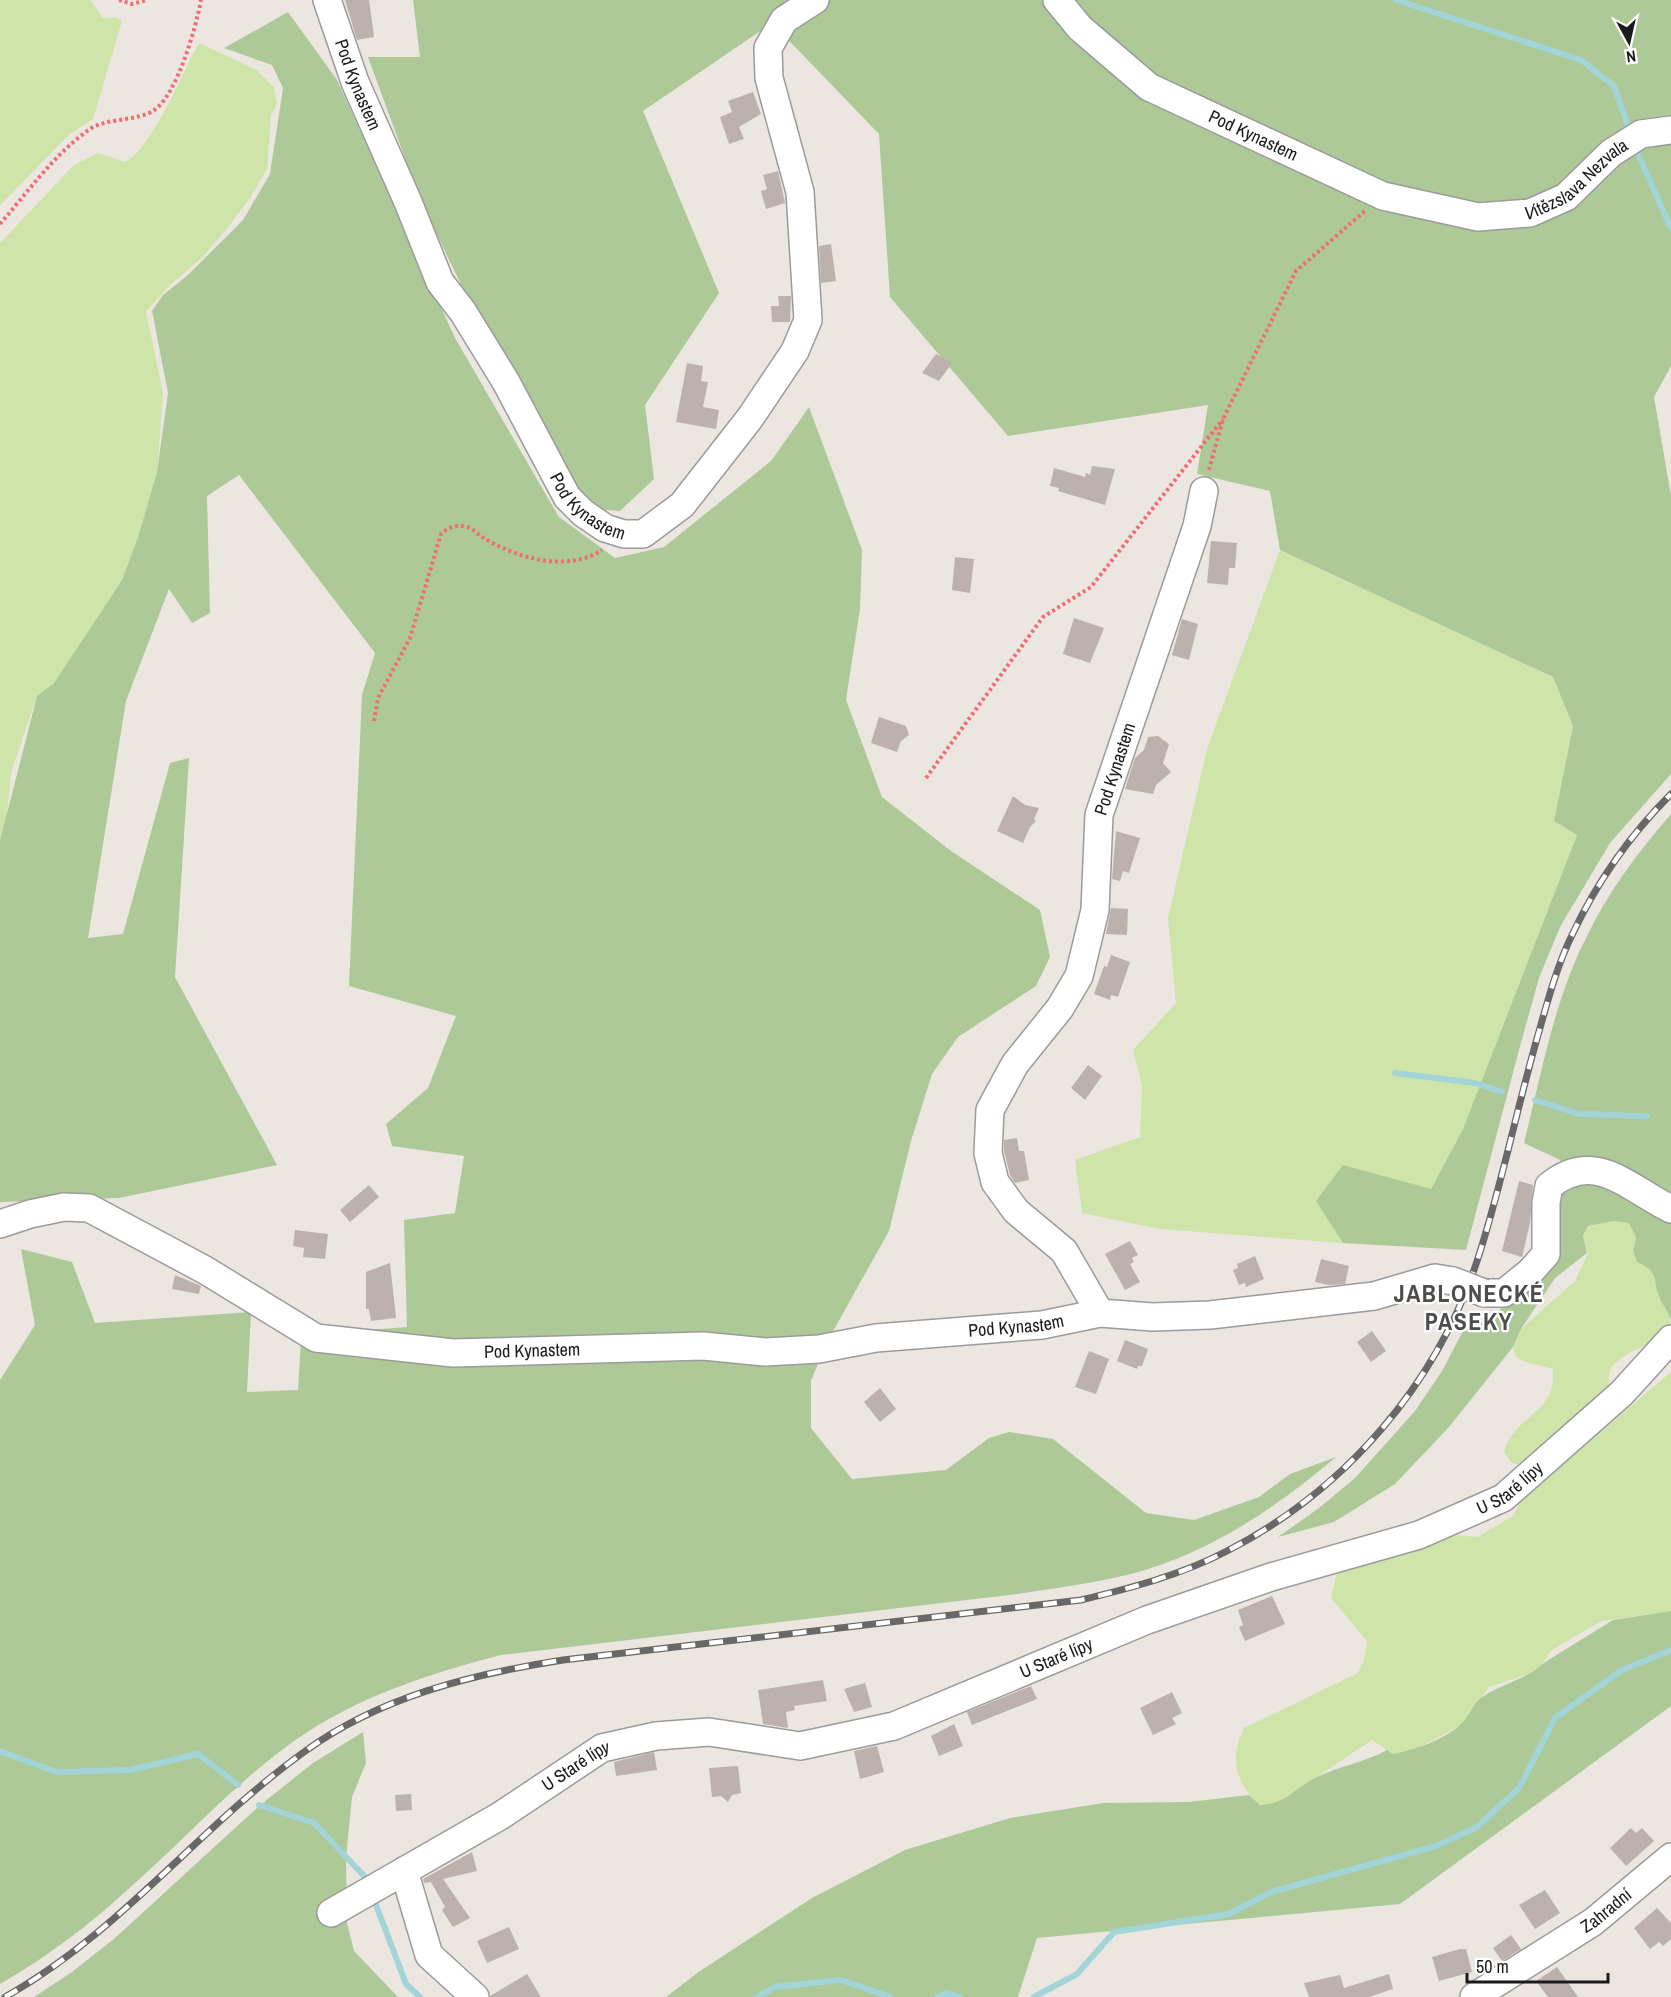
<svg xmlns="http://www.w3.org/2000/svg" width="1671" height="1997" font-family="'Archivo Narrow',sans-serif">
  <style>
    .grass { fill: #cfe4a8 }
    .forest { fill: #adc997 }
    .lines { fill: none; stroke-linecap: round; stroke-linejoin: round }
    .stream { stroke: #a2d4d8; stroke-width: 6 }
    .building { fill: #bcb1ad }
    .minor-casing { stroke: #9b9b9b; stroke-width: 30 }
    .path { stroke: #f16c73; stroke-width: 4; stroke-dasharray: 3 3; stroke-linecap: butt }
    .minor { stroke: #fff; stroke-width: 27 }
    .rail-casing { stroke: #686868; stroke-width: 7 }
    .rail { stroke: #fff; stroke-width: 4.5; stroke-dasharray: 14; stroke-linecap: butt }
    .minor-bridge-casing { stroke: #9b9b9b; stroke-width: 30; stroke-linecap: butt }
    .minor-bridge { stroke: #fff; stroke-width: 27 }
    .labels { text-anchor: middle; stroke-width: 4.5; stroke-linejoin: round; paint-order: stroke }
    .street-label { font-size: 18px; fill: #1a1a1a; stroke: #fff }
    .district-label { font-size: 24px; font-weight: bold; letter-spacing: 1.5px; fill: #4d4d4d; stroke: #fff }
  </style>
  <rect width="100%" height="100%" fill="#ece6e0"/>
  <path class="grass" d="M 0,0 L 90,0 L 103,18 L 116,17 L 122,21 L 93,119 L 70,134 L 0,205 Z
    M 199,43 L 257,70 L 274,87 L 277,103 L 271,116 L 267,169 L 250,198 L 229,226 L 203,257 L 171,284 L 146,311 L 163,394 L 157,472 L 138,537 L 122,580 L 54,683 L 37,696 L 11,773 L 7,817 L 0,841 L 0,243 L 74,165 L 98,153 L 125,162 C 152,149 183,71 199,43 Z
    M 1280,550 L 1553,677 L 1573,726 L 1554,821 L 1577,835 L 1463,1129 L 1431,1189 L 1316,1201 L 1343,1243 L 1160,1229 L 1082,1213 L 1075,1160 L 1140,1137 L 1142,1086 L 1133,1050 L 1176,1003 L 1168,918 L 1207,749 Z
    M 1613,1221 L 1629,1223 L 1636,1238 L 1633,1250 L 1657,1278 L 1659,1298 L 1670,1315 L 1671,1329 C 1664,1333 1658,1339 1650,1343 C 1629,1354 1604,1360 1609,1389 L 1521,1465 L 1512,1463 L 1504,1452 C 1515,1413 1557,1415 1553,1369 C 1539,1364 1528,1365 1516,1357 L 1513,1347 L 1521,1329 L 1575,1281 L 1588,1254 L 1583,1236 L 1588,1226 Z
    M 1671,1372 L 1671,1611 L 1601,1621 L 1552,1650 L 1537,1671 L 1489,1687 L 1461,1725 L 1420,1747 L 1393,1754 L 1372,1740 L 1275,1805 L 1260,1805 C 1235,1783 1229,1758 1244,1728 L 1358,1673 L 1364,1660 L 1367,1641 L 1331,1598 L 1337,1572 L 1452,1535 L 1477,1537 L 1513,1516 L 1521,1500 Z"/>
  <path class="forest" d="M 413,0 L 1671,0 L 1671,366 L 1654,397 L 1671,496 L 1671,774 L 1610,843 L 1560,927 L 1539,978 L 1519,1050 L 1466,1250 L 1343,1243 L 1316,1201 L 1343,1165 L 1431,1189 L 1463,1129 L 1577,835 L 1554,821 L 1573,726 L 1553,677 L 1280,550 L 1270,491 L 1197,474 L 1208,405 L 1008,436 L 890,297 L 879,134 L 772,23 L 643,111 L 719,293 L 645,405 L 654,479 L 620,511 L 594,509 L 556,461 L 473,309 L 421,202 L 368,57 L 420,57 Z
    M 288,12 L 337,80 L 455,338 L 559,517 L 615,558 L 664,547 L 771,461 L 809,407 L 862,550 L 860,609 L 846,700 L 882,797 L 951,851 L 1040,910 L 1050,957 L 1036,986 L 958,1037 L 932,1074 L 911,1141 L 889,1231 L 827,1342 L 369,1341 L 368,1330 L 407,1327 L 404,1220 L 455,1213 L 464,1156 L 392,1146 L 386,1124 L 428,1088 L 456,1016 L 349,986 L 362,695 L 375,653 L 239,475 L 207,496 L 210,613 L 192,623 L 169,589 L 126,701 L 88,938 L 123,934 L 170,763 L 189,758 L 175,977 L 277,1165 L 119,1198 L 0,1202 L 0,841 L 37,696 L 54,683 L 122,580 L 138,537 L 157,472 L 168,393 L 152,311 L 163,295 L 188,275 L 243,220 L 270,174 L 283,88 L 272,65 L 224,48 Z
    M 1671,814 L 1671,1320 C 1669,1313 1664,1307 1660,1299 C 1652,1281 1661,1272 1637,1262 L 1633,1250 L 1636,1238 L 1629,1223 L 1613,1221 L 1588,1226 L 1583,1236 L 1587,1253 L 1555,1278 L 1521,1329 L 1513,1347 L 1449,1427 L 1395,1484 L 1334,1522 L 1278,1537 L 1319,1508 L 1355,1478 L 1415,1411 L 1442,1371 L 1462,1333 L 1498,1312 L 1560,1245 L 1560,1160 L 1524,1143 C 1541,1075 1554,1001 1586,938 C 1608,892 1638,852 1671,814 Z
    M 21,1249 L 72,1262 L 95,1323 L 251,1312 L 247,1392 L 298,1390 L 301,1340 L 821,1356 L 811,1381 L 811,1428 L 852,1479 L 946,1470 L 989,1438 L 1009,1432 L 1053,1439 L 1146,1513 L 1194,1520 L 1259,1497 L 1290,1474 L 1336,1457 C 1276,1508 1208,1554 1131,1574 C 1090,1584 1050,1589 1009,1595 L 501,1655 C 429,1674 359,1696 297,1739 C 237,1781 188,1836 134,1884 C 93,1922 49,1956 0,1984 L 0,1380 L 35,1325 Z
    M 1671,1611 L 1671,1706 L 1400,1904 L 1037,1938 L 1018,1997 L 666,1997 L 700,1971 L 812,1898 L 905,1850 L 1010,1818 L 1103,1803 L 1189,1802 L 1249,1795 L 1260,1805 C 1286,1805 1295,1787 1317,1777 C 1340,1766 1365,1762 1387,1750 L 1393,1754 C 1416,1749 1444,1740 1461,1724 C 1469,1717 1473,1704 1481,1698 C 1496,1686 1532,1677 1542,1664 L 1613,1620 Z
    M 363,1732 L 366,1763 L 352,1797 L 346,1857 L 347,1923 L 354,1951 L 398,1997 L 34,1997 L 72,1972 L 115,1938 L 259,1806 L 313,1763 Z"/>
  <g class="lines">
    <path class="stream" d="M 1396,0 L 1581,60 L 1614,86 L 1630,132
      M 1637,152 L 1671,228
      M 1395,1073 L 1475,1083 L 1502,1092
      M 1535,1100 L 1579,1114 L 1647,1116
      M 0,1751 L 56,1772 L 130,1770 L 198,1754 L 238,1785
      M 259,1805 L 314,1823 L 366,1878 L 368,1885
      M 373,1897 L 406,1984 L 420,1997
      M 757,1997 L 775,1987 L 841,1980 L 891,1997
      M 937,1997 L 946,1993 L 960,1997
      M 1034,1997 L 1077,1974 L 1114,1932 L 1229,1914 L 1271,1892 L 1436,1846 L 1477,1827 L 1519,1788 L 1555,1718 L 1622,1670 L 1671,1650"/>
  </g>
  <path class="building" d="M 345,0 L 369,0 L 374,37 L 357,40 Z
    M 753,92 L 761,114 L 739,127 L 744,139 L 729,144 L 720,117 L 732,112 L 728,101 Z
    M 778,171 L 785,203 L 766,209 L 761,191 L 767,189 L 763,175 Z
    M 831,244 L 836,281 L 821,283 L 819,246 Z
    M 778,296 L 791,296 L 790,322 L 772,322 L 771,306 L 779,306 Z
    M 936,354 L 952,363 L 939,381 L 922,373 Z
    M 687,363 L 703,366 L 701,381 L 708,382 L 703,407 L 719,410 L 716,429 L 676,422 Z
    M 1092,466 L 1115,469 L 1105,505 L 1058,491 L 1059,488 L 1050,486 L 1054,468 L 1085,477 L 1086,473 L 1090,475 Z
    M 1211,541 L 1237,543 L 1235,568 L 1229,568 L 1228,585 L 1207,583 Z
    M 955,557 L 974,559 L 970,593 L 952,590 Z
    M 1074,618 L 1104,628 L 1090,663 L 1063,654 Z
    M 1182,619 L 1198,624 L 1189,660 L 1172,655 Z
    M 879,717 L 906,726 L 909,735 L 901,741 L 897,752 L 871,743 Z
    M 1158,736 L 1169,744 L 1163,763 L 1171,772 L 1156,785 L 1153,794 L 1125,789 L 1135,758 L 1144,750 L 1148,737 Z
    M 1013,796 L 1025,805 L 1039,808 L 1034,819 L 1036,821 L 1030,827 L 1023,843 L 997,831 Z
    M 1116,831 L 1140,838 L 1129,873 L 1123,871 L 1120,881 L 1112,879 Z
    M 1111,908 L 1128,909 L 1127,935 L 1106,934 Z
    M 1111,955 L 1130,962 L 1118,997 L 1111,995 L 1110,1000 L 1094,994 L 1104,966 L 1107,967 Z
    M 1088,1065 L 1102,1076 L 1085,1100 L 1071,1088 Z
    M 1017,1138 L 1019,1151 L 1024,1151 L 1029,1180 L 1015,1183 L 1010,1175 L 1004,1151 L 1004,1140 Z
    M 1519,1181 L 1533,1185 L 1530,1223 L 1522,1257 L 1502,1251 Z
    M 369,1185 L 379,1197 L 350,1222 L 340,1210 Z
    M 295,1230 L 328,1234 L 325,1259 L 303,1257 L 304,1248 L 293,1246 Z
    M 1130,1241 L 1138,1255 L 1132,1258 L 1134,1262 L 1130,1264 L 1140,1282 L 1125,1290 L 1105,1254 Z
    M 1255,1256 L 1264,1279 L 1246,1287 L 1245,1283 L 1239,1285 L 1233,1270 L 1238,1268 L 1237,1264 Z
    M 1321,1259 L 1349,1266 L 1345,1284 L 1329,1285 L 1315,1282 Z
    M 390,1263 L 396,1318 L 371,1321 L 369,1309 L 366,1309 L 366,1272 Z
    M 175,1275 L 201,1286 L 199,1294 L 172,1289 Z
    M 1372,1331 L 1386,1351 L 1371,1362 L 1357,1342 Z
    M 1125,1340 L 1148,1349 L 1142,1366 L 1138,1366 L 1137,1369 L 1117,1361 Z
    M 1089,1351 L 1109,1359 L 1096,1394 L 1075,1387 Z
    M 880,1388 L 896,1409 L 880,1422 L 864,1402 Z
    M 1272,1596 L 1285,1624 L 1245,1641 L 1239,1627 L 1243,1625 L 1238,1610 Z
    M 823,1680 L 827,1701 L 794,1706 L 795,1710 L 786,1712 L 788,1728 L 763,1724 L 758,1690 Z
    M 865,1683 L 872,1707 L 854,1712 L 844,1689 Z
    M 1031,1686 L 1037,1699 L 972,1725 L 967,1712 Z
    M 1172,1692 L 1182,1713 L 1172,1718 L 1176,1724 L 1153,1735 L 1140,1708 Z
    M 954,1724 L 963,1746 L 939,1756 L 931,1736 Z
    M 877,1746 L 884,1772 L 860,1779 L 854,1751 Z
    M 654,1752 L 657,1770 L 616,1776 L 614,1762 Z
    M 738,1766 L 741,1793 L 732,1795 L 728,1802 L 721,1796 L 712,1797 L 709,1768 Z
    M 411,1794 L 412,1810 L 396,1811 L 395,1795 Z
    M 1631,1828 L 1636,1833 L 1642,1828 L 1654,1841 L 1626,1866 L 1610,1848 Z
    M 472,1852 L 477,1871 L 443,1879 L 470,1918 L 453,1927 L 442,1910 L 445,1907 L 431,1882 L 424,1883 L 423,1879 Z
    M 1545,1890 L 1560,1913 L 1535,1929 L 1519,1905 Z
    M 1657,1908 L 1671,1923 L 1671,1939 L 1663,1946 L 1659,1942 L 1650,1949 L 1634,1928 Z
    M 509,1927 L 519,1949 L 487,1963 L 477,1941 Z
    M 1511,1935 L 1521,1949 L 1502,1961 L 1493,1948 Z
    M 1460,1949 L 1466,1949 L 1472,1972 L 1439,1981 L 1432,1957 Z
    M 1557,1967 L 1578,1997 L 1548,1997 L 1536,1981 Z
    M 527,1974 L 541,1997 L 490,1997 L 490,1996 Z
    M 1389,1974 L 1393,1989 L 1369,1997 L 1309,1997 L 1304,1983 L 1340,1975 L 1344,1988 Z"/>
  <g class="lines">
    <defs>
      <g id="minor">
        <path id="s1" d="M 327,0 L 355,82 L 408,202 L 440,282 L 463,312 L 506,382 L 567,497 L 583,513 L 605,528 L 624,534 L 643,534 L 682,505 L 750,418 L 795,351 L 808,320 L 800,192 L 769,78 L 768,48 L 784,20 L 815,0"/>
        <path id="s2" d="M 1057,0 L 1080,28 L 1149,87 L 1383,196 L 1478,217 L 1530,213 L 1566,197 L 1611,153 L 1641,134 L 1671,130"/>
        <path d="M 1204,491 L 1197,526 L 1099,815 L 1095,910 L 1079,976 L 1060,1008 L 1015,1064 L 990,1110 L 988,1153 L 995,1182 L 1016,1211 L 1064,1251 L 1100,1313 L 1152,1317 L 1210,1315 L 1374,1296 L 1435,1278 L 1453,1281"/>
        <path id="s3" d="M 0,1224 L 30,1214 L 64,1207 L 89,1208 L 205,1270 L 316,1338 L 453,1353 L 703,1346 L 765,1352 L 819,1349 L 876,1338 L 1042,1325 L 1100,1313"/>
        <path d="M 1484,1293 L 1504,1293 L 1530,1272 L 1546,1254 L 1546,1203 L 1549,1186 C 1595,1148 1629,1189 1671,1209"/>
        <path d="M 404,1871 L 429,1955 L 475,1997"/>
        <path id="s4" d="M 331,1913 L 500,1816 L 602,1748 L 656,1736 L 709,1732 L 800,1746 L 894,1726 L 1147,1620 L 1271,1577 L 1419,1535 L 1503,1498 L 1622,1393 L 1671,1339"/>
        <path id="s5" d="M 1474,1997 L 1593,1922 L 1671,1857"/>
      </g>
    </defs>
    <use href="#minor" class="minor-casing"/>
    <path class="path" d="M 119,0 L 132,4 L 147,0
      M 0,224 C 27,193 53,156 87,131 C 105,117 134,122 153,111 C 177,96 196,27 201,0
      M 1209,470 L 1223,419 L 1296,271 L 1366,210
      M 374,721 L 378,698 L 410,638 L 441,534 C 449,527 456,524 467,527 C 473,528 477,534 482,537 C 516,558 567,573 602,550
      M 926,778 L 1043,617 L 1091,587 L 1223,419"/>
    <use href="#minor" class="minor"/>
    <defs>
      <path id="rail" d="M 5,1997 C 121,1932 198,1828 304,1752 C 379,1697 472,1674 563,1660 L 1081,1600 C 1131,1588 1181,1575 1227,1551 C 1346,1490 1439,1382 1479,1255 C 1503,1180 1518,1103 1540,1028 C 1549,996 1558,963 1573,933 C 1597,882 1631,834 1671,794"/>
    </defs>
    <use href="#rail" class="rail-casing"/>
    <use href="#rail" class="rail"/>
    <defs>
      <path id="minor-bridge" d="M 1453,1281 L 1484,1293"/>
    </defs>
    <use href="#minor-bridge" class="minor-bridge-casing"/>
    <use href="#minor-bridge" class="minor-bridge"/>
  </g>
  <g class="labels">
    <g class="street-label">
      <text dy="6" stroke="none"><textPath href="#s1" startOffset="90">Pod Kynastem</textPath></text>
      <text dy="6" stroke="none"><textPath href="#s2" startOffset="242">Pod Kynastem</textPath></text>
      <text dy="6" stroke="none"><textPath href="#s2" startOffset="592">Vítězslava Nezvala</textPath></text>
      <text dy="6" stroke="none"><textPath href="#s1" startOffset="576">Pod Kynastem</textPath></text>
      <text transform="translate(1115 769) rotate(-72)" y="6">Pod Kynastem</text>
      <text dy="6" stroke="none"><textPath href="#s3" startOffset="1056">Pod Kynastem</textPath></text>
      <text dy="6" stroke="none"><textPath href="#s3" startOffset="570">Pod Kynastem</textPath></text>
      <text dy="6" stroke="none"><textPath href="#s4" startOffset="1276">U Staré lípy</textPath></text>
      <text dy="6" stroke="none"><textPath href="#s4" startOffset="790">U Staré lípy</textPath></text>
      <text dy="6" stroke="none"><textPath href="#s4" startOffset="286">U Staré lípy</textPath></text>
      <text dy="6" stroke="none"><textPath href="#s5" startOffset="158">Zahradní</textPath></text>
    </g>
    <g class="district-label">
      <text x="1469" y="1302">JABLONECKÉ<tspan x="1469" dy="28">PASEKY</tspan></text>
    </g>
  </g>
  <g transform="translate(1629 42) rotate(172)" stroke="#ffffff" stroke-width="4.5" paint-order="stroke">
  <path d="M0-4.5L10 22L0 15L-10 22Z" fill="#1a1a1a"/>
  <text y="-9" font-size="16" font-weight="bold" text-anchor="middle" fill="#1a1a1a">N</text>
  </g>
  <path d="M1467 1973v9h141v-9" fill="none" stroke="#1a1a1a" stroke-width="3"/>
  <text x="1476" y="1973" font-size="18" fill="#1a1a1a" stroke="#ffffff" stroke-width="4.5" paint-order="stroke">50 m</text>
</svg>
